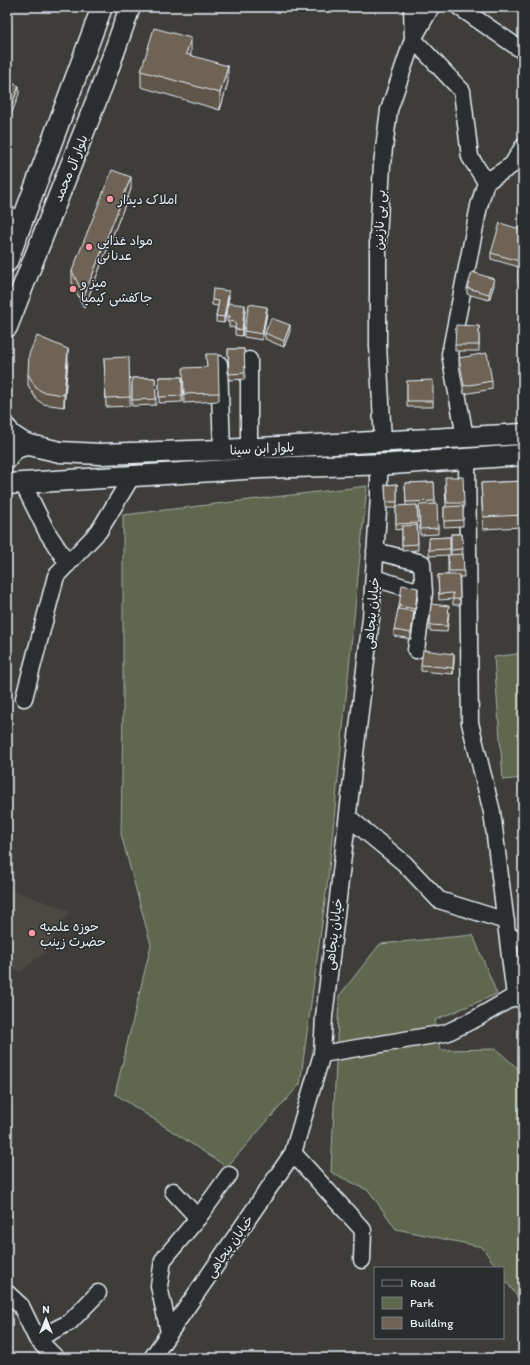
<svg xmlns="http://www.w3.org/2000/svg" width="530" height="1365" font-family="Itim,'Playpen Sans Arabic',sans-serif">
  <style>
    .built { fill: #4c4842 }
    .green { fill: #5e684f; stroke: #a3aca4 }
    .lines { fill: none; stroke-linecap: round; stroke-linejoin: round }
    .minor-casing { stroke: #e8f1f8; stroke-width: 19 }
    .major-casing { stroke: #e8f1f8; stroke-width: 23 }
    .minor { stroke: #2a2d2e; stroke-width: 16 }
    .major { stroke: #2a2d2e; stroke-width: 20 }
    .wall { fill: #5f5549; stroke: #e8f1f8 }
    .shaded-wall { fill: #4d453c; stroke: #e8f1f8 }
    .building { fill: #6e6355; stroke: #e8f1f8 }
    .poi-dot { fill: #ff9aa2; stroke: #2a2d2e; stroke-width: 1.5 }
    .labels { text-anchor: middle; stroke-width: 3; stroke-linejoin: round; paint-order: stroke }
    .street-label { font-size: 13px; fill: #e8f1f8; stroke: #2a2d2e }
    .poi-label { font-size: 13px; fill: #e8f1f8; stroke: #2a2d2e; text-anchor: start }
  </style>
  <rect width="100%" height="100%" fill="#3e3d3a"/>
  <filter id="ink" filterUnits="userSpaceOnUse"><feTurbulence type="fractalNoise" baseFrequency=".025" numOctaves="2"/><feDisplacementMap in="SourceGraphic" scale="8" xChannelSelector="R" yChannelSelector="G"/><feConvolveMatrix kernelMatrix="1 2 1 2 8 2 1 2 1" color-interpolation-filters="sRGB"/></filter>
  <g filter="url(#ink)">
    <path class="built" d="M 7,888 L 70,911 L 43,954 L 20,972 L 7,967 Z"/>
    <path class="green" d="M 367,486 L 328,879 L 300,1084 L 227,1167 L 115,1094 L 151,945 L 121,834 L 123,705 L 123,515 Z
      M 523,653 L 523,778 L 503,780 L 494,657 Z
      M 473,935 L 497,994 L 435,1020 L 441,1050 L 496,1049 L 523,1073 L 523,1305 L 503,1277 L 503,1268 L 497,1268 L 482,1247 L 396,1229 L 369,1191 L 331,1172 L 339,996 L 380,944 Z"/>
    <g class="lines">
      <defs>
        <path id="minor" d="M 412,7 L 413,39 L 462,91 L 470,157 L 486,182 L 479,206 L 450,354 L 465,437
          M 459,7 L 523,51
          M 486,182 L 512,165 L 523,147
          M 7,215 L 23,220
          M 219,364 L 222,450
          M 383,442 L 378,345 L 378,239 L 382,164 L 389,110 L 413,39 L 431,7
          M 249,449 L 249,360
          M 467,459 L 470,723 L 492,812 L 515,996 L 523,1001
          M 23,484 L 47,532 L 68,564
          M 374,578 L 424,593 L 422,563 L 375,551
          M 416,650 L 424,593
          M 24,698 L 56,576 L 99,531 L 132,476
          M 348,817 L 404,863 L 439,900 L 506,921
          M 508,939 L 523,937
          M 322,1054 L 446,1033 L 477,1018 L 515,996
          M 293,1153 L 363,1230 L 362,1260
          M 198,1218 L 229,1175
          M 7,1293 L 21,1306 L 37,1339 L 56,1358
          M 169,1332 L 159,1286 L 163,1260 L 198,1218 L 173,1191
          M 37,1339 L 70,1322 L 98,1293
          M 152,1358 L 293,1153 L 322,1054 L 324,1017 L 371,618 L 379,496 L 379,465"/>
        <path id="major" d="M 7,262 L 102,7
          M 7,327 L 104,81 L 130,7
          M 7,429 L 10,434 L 22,442 L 30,445 L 60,452 L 100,454 L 222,450 L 523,434
          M 7,459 C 11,449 19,445 30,445
          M 7,484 L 260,468 L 391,464 L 523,455"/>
      </defs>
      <use href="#minor" class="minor-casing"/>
      <use href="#major" class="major-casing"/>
      <use href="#minor" class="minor"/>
      <use href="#major" class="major"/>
    </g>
    <path class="wall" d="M 190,55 L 228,82 L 220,110 L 141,87 L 141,71 Z
      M 131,189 L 84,308 L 72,283 L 72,271 Z
      M 523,230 L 519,267 L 491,259 L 491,253 Z
      M 523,256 L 523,285 L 518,284 L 518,272 Z
      M 494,285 L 489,300 L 467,294 L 467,288 Z
      M 229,297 L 224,323 L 216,322 L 216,316 L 218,306 L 212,305 L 212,300 Z
      M 245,311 L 242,336 L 235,335 L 235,328 L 229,327 L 229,322 L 227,322 L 227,316 Z
      M 267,313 L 262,340 L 244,337 L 244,331 Z
      M 479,326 L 479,351 L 455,351 L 455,345 Z
      M 290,331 L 284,347 L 265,339 L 265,333 Z
      M 228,349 L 244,349 L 245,379 L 229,380 Z
      M 206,354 L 219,393 L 219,401 L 184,403 L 183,377 L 207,367 Z
      M 104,358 L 130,397 L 130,406 L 106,407 Z
      M 459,358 L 492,381 L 492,389 L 464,394 L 459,366 Z
      M 68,360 L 64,407 L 43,404 L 36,399 L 28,385 L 28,374 Z
      M 159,377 L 182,377 L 182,402 L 159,403 Z
      M 132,378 L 155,378 L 156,405 L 132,406 Z
      M 407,381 L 433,401 L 433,407 L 407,407 Z
      M 523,481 L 523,527 L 483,529 L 481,483 Z
      M 434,482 L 435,504 L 438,528 L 438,534 L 420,535 L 419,508 L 417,508 L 418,550 L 402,551 L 402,529 L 396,530 L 396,508 L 386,508 L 385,485 L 397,484 L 397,506 L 406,506 L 405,483 Z
      M 445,483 L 464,503 L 464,509 L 463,509 L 463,526 L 444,527 L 444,507 L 446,507 Z
      M 451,534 L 462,534 L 464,577 L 459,577 L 460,605 L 453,605 L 453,599 L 439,600 L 438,575 L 448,575 L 448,555 L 429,556 L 429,538 L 450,537 L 450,555 L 451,555 Z
      M 418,594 L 411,639 L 394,636 L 394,630 L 399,606 Z
      M 449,612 L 447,632 L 430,631 L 430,625 Z
      M 454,660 L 453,674 L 421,671 L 421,665 Z"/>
    <path class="shaded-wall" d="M 191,38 L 191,54 L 186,70 L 186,54 Z
      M 228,66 L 228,82 L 220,110 L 220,93 Z
      M 19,86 L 19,94 L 7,126 L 7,117 Z
      M 131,177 L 131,189 L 84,308 L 84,296 Z
      M 523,249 L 523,255 L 519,267 L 519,261 Z
      M 494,279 L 494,285 L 489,300 L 489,294 Z
      M 229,291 L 229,297 L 224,323 L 224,317 Z
      M 245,305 L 245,311 L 242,336 L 242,330 Z
      M 267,307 L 267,313 L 262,340 L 262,334 Z
      M 290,325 L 290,331 L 284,347 L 284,341 Z
      M 68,349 L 68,360 L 64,407 L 64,395 Z
      M 8,533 L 8,542 L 7,545 L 7,536 Z
      M 418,588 L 418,594 L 415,615 L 415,609 Z
      M 414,611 L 414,617 L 411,639 L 411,633 Z
      M 454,654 L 454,660 L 453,674 L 453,668 Z"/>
    <path class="building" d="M 154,28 L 191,38 L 186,54 L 228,66 L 220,93 L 141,71 Z
      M 7,81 L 19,86 L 7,117 Z
      M 112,170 L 131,177 L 84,296 L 72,271 Z
      M 500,223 L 523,230 L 523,249 L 519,261 L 491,253 Z
      M 523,256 L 523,273 L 518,272 Z
      M 472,272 L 494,279 L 489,294 L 467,288 Z
      M 213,289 L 229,291 L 224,317 L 216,316 L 219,301 L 212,300 Z
      M 228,303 L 245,305 L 242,330 L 235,329 L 236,322 L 229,321 L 230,316 L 227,316 Z
      M 249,304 L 267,307 L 262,334 L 244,331 Z
      M 271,318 L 290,325 L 284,341 L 265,333 Z
      M 456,325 L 479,326 L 479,345 L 455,345 Z
      M 37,336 L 68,349 L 64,395 L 43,392 L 36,388 L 28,374 L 29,354 Z
      M 228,349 L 244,349 L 245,373 L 229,374 Z
      M 487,353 L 492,381 L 464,386 L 459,358 Z
      M 206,354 L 218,354 L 219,393 L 184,394 L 183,368 L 207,367 Z
      M 129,357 L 130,397 L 106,398 L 104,358 Z
      M 159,377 L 182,377 L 182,396 L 159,397 Z
      M 132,378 L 155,378 L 156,399 L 132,400 Z
      M 433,380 L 433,401 L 407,401 L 407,381 Z
      M 445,477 L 463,477 L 464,503 L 447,503 Z
      M 523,481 L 523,515 L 483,517 L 481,483 Z
      M 434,482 L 435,501 L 406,502 L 405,483 Z
      M 397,484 L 397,502 L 386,502 L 385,485 Z
      M 437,504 L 438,528 L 420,529 L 419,505 Z
      M 417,505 L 418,523 L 396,524 L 396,506 Z
      M 463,506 L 463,520 L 444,521 L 444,507 Z
      M 417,525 L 418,544 L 402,545 L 402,526 Z
      M 451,534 L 462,534 L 463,549 L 451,550 Z
      M 450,537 L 450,549 L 429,550 L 429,538 Z
      M 463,554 L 464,571 L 449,571 L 448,555 Z
      M 438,575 L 459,575 L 460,599 L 453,599 L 453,593 L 439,594 Z
      M 402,585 L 418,588 L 415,609 L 399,606 Z
      M 431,604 L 449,606 L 447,626 L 430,625 Z
      M 398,609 L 414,611 L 411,633 L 394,630 Z
      M 423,650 L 454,654 L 453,668 L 421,665 Z"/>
  </g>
  <g class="poi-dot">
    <circle cx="110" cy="199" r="4"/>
    <circle cx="89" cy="247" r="4"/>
    <circle cx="73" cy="289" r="4"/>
    <circle cx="32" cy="933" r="4"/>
  </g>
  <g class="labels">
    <g class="street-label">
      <text transform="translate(70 168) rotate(-68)" y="5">بلوار آل محمد</text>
      <text transform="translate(379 220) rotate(-88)" y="5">بی بی نازنین</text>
      <text transform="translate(262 448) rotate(-3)" y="5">بلوار ابن سینا</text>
      <text transform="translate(371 613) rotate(-85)" y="5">خیابان پنجاهی</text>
      <text transform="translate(333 934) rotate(-83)" y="5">خیابان پنجاهی</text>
      <text transform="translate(229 1246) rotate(-55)" y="5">خیابان پنجاهی</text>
    </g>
    <g class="poi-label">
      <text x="118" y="204">املاک دیدار</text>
      <text x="97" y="245">مواد غذایی<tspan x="97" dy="15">عدنانی</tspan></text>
      <text x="81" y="287">میز و<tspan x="81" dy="15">جاکفشی کیمیا</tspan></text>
      <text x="40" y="931">حوزه علمیه<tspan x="40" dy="15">حضرت زینب</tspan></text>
    </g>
  </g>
  <rect width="530" height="1365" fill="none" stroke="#2a2d2e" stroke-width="24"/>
  <rect x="12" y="12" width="506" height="1341" fill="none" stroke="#e8f1f8" stroke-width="1.5" filter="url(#ink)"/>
  <rect x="374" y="1267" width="130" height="72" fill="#2a2d2e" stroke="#767b7f"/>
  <rect x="382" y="1280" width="20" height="6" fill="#2a2d2e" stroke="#767b7f"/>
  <text x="410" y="1287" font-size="12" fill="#e8f1f8">Road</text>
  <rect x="382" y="1297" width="20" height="12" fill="#5e684f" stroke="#767b7f"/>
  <text x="410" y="1307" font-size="12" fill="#e8f1f8">Park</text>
  <rect x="382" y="1317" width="20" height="12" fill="#6e6355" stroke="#767b7f"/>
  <text x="410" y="1327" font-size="12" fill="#e8f1f8">Building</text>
  <g transform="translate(46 1319)" stroke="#2a2d2e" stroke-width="3" paint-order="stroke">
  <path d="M0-3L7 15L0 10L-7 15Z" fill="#e8f1f8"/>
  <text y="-6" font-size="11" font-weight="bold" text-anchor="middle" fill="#e8f1f8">N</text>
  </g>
</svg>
